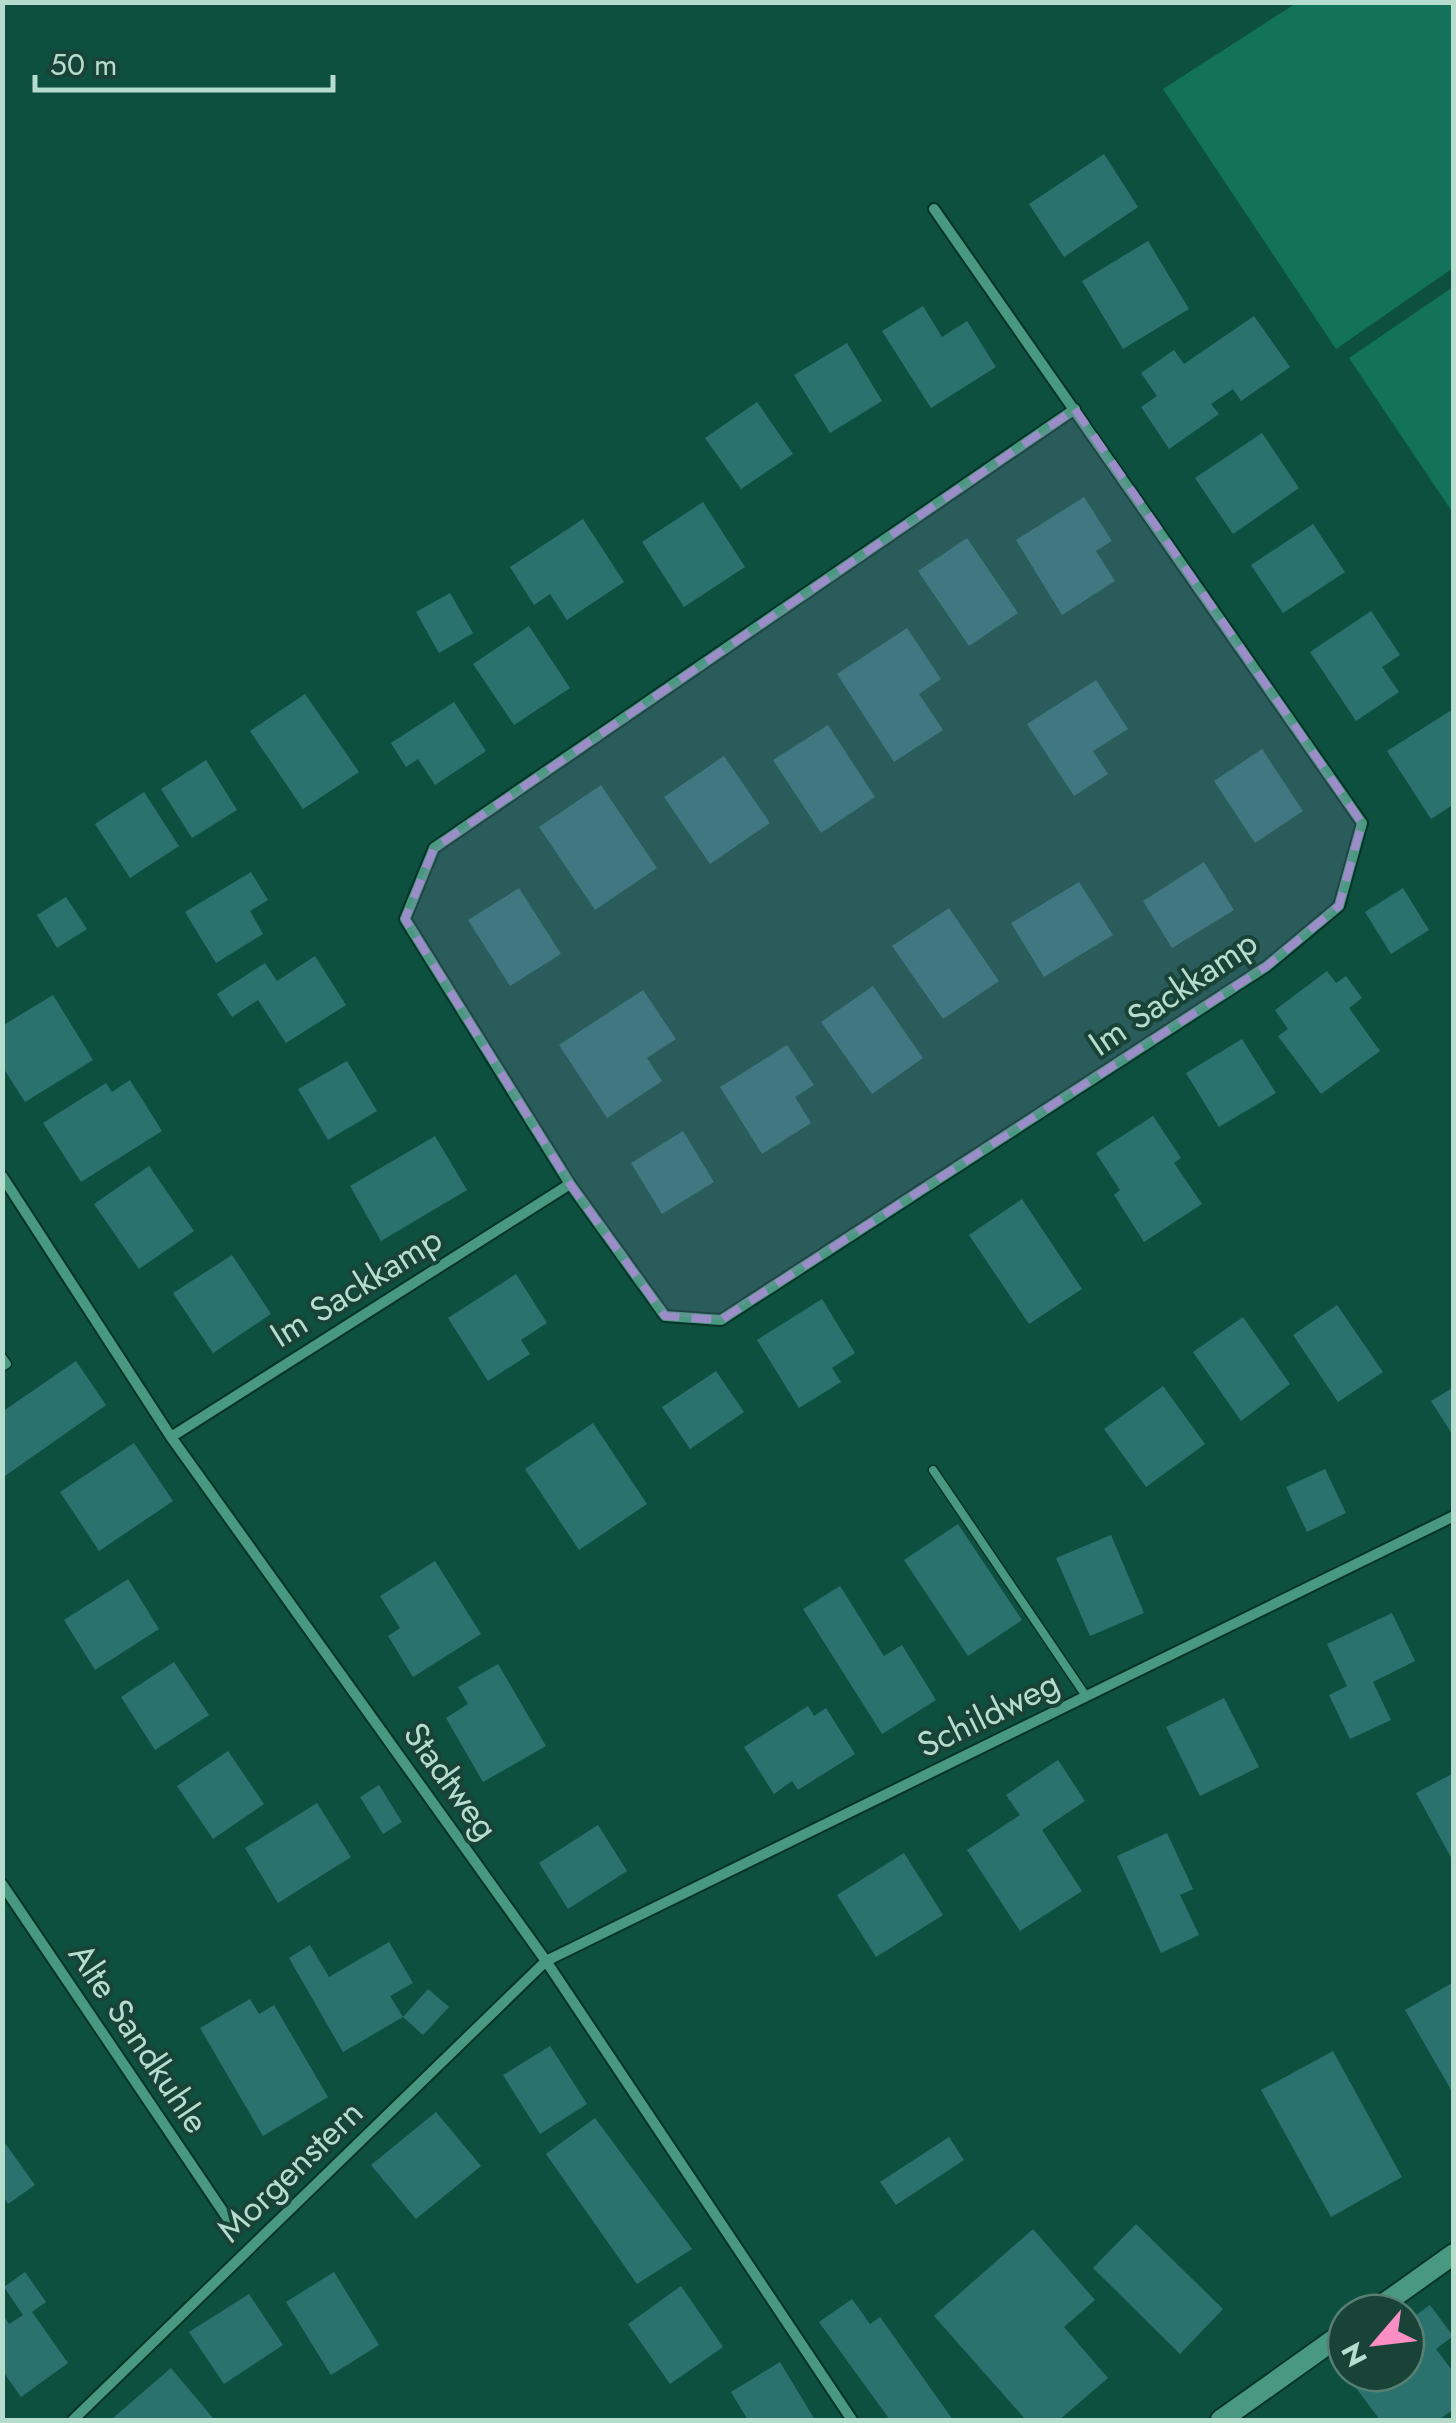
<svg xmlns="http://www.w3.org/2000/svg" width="1456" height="2423" font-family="Jost,sans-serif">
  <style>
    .green { fill: #13725a }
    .building { fill: #2b726f }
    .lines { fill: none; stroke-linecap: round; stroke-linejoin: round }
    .lane-casing { stroke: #053327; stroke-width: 11 }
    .street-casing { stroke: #053327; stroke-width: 14 }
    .secondary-casing { stroke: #053327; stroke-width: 24 }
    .lane { stroke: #489980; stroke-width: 8 }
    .street { stroke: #489980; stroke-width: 10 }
    .secondary { stroke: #489980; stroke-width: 20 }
    .marked { fill: #9b8dc7; fill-opacity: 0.2; stroke: #9b8dc7; stroke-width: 8; stroke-dasharray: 20 12; stroke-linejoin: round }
    .labels { text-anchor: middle; stroke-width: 8; stroke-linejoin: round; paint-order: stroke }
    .street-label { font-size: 35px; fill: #b6dcce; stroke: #184336 }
  </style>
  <rect width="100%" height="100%" fill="#0d503f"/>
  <path class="green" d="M 1298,2 L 1453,3 L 1453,268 L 1336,349 L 1163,89 Z
    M 1453,287 L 1453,513 L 1349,358 Z"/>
  <path class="building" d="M 1104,154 L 1138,207 L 1064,257 L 1029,204 Z
    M 1148,241 L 1189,309 L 1123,349 L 1082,281 Z
    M 923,306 L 942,337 L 967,321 L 996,367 L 931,408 L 882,331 Z
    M 1254,316 L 1290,367 L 1241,401 L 1233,389 L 1211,404 L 1219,414 L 1169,449 L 1141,407 L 1157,396 L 1141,373 L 1174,350 L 1184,364 Z
    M 847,343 L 882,401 L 830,433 L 794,375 Z
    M 757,402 L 793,454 L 741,489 L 705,438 Z
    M 1262,433 L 1299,488 L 1233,534 L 1195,478 Z
    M 1084,497 L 1112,541 L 1096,551 L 1115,581 L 1062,615 L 1016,540 Z
    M 703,502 L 745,567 L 684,607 L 642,542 Z
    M 583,519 L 624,582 L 567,620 L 550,594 L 534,605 L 510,567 Z
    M 1313,524 L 1345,572 L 1283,613 L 1251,565 Z
    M 967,538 L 1018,613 L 969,646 L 918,571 Z
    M 450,593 L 473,633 L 439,653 L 416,612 Z
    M 1371,611 L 1400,655 L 1382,667 L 1399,692 L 1356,721 L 1310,652 Z
    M 529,626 L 570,688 L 514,725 L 473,664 Z
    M 907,628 L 941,679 L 919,694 L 943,730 L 894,762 L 837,674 Z
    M 1096,680 L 1128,729 L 1093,751 L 1108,774 L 1074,796 L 1027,724 Z
    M 305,694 L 359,772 L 303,809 L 250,731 Z
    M 454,702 L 486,751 L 435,785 L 418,759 L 406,767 L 391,743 Z
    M 1450,711 L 1454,716 L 1454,804 L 1431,819 L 1387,751 Z
    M 828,725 L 875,797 L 821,833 L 773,760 Z
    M 1262,749 L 1303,811 L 1255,843 L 1214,781 Z
    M 724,756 L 770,823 L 710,864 L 664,797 Z
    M 206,760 L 237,810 L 192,838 L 161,789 Z
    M 601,785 L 657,868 L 595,910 L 539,827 Z
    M 144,792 L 179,846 L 130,878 L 95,824 Z
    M 1204,862 L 1234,910 L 1172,948 L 1143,901 Z
    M 251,872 L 268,900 L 250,911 L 263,934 L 216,963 L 185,912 Z
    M 1079,882 L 1113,935 L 1044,977 L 1011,923 Z
    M 519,888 L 561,954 L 510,986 L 468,920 Z
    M 1403,888 L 1429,930 L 1391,954 L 1365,912 Z
    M 66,897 L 87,929 L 57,948 L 37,915 Z
    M 949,908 L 999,981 L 943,1019 L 892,946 Z
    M 315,956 L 346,1005 L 286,1043 L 258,1000 L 232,1017 L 217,994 L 265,963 L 277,981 Z
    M 1327,971 L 1336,983 L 1346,976 L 1362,998 L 1349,1008 L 1380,1051 L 1321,1094 L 1278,1036 L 1288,1029 L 1275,1010 Z
    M 873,986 L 923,1058 L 872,1094 L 821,1022 Z
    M 643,990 L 676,1039 L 647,1058 L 662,1081 L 607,1118 L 559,1045 Z
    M 53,995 L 93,1060 L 25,1102 L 2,1066 L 2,1026 Z
    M 1242,1039 L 1276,1093 L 1219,1127 L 1186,1073 Z
    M 787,1045 L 814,1085 L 795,1097 L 811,1123 L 762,1154 L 720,1087 Z
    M 347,1061 L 377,1111 L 328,1140 L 298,1089 Z
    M 130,1080 L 162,1131 L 81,1182 L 43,1123 L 106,1083 L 112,1092 Z
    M 1153,1116 L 1181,1158 L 1174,1163 L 1202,1204 L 1144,1242 L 1114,1195 L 1120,1190 L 1096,1153 Z
    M 683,1131 L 714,1182 L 662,1214 L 631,1163 Z
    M 435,1136 L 467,1190 L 381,1241 L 350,1186 Z
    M 149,1166 L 194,1231 L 139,1269 L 94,1204 Z
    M 1022,1199 L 1082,1289 L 1029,1324 L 969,1235 Z
    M 232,1255 L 271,1314 L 213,1353 L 173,1293 Z
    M 516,1274 L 547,1323 L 521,1340 L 530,1354 L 488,1381 L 448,1318 Z
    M 822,1299 L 855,1353 L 832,1368 L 841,1382 L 799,1408 L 757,1340 Z
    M 1337,1305 L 1383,1372 L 1338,1402 L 1293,1335 Z
    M 1243,1317 L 1290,1384 L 1241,1421 L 1193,1352 Z
    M 76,1361 L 106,1405 L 2,1478 L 2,1412 Z
    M 716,1371 L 744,1412 L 690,1449 L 662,1407 Z
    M 1163,1386 L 1205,1444 L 1146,1487 L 1104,1429 Z
    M 1454,1387 L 1454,1437 L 1431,1401 Z
    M 593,1423 L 647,1504 L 579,1550 L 525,1469 Z
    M 134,1443 L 173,1501 L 99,1551 L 60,1492 Z
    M 1325,1469 L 1346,1513 L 1307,1532 L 1286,1487 Z
    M 958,1524 L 1022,1620 L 968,1656 L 904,1560 Z
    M 1111,1535 L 1144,1613 L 1090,1636 L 1056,1558 Z
    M 435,1561 L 481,1634 L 413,1677 L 388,1636 L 400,1628 L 380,1596 Z
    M 128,1579 L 159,1629 L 95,1670 L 64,1620 Z
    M 840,1586 L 884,1656 L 902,1645 L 936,1700 L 882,1734 L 803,1609 Z
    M 1392,1613 L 1415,1661 L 1373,1682 L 1391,1720 L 1350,1739 L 1329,1695 L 1347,1686 L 1327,1644 Z
    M 174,1662 L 209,1715 L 155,1750 L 121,1697 Z
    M 498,1664 L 546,1746 L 483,1782 L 446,1718 L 468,1704 L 458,1687 Z
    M 1224,1698 L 1259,1767 L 1200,1796 L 1166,1727 Z
    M 808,1706 L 814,1716 L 826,1708 L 855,1754 L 798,1790 L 792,1781 L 774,1794 L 744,1747 Z
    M 228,1751 L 264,1804 L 213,1839 L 177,1786 Z
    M 1058,1760 L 1085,1801 L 1042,1830 L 1082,1891 L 1020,1931 L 967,1850 L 1020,1815 L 1006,1795 Z
    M 1454,1773 L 1454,1863 L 1416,1793 Z
    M 379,1785 L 402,1822 L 383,1834 L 360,1797 Z
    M 317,1803 L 351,1857 L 278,1903 L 245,1848 Z
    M 598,1825 L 627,1871 L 568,1909 L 539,1863 Z
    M 1167,1833 L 1193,1889 L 1180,1895 L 1199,1935 L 1161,1953 L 1117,1856 Z
    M 904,1853 L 943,1915 L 876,1957 L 837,1895 Z
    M 389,1942 L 413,1983 L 390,1996 L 403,2017 L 343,2052 L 289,1958 L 310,1945 L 329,1977 Z
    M 1454,1982 L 1454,2095 L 1405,2010 Z
    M 428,1989 L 449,2007 L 423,2035 L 403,2017 Z
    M 250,1999 L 259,2014 L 274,2005 L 328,2097 L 263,2136 L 200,2028 Z
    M 550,2046 L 587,2104 L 540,2134 L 503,2075 Z
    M 1333,2051 L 1402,2177 L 1331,2217 L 1261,2090 Z
    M 436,2112 L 481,2166 L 416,2219 L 371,2165 Z
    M 595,2118 L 692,2249 L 637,2284 L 546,2154 Z
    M 949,2137 L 964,2160 L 896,2205 L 880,2182 Z
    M 2,2139 L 35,2185 L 8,2204 L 2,2195 Z
    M 1136,2224 L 1223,2309 L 1180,2354 L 1093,2268 Z
    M 1033,2229 L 1095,2300 L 1064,2327 L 1108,2378 L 1059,2420 L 1026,2420 L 934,2316 Z
    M 25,2272 L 46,2302 L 32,2312 L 68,2363 L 21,2397 L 2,2370 L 2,2314 L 9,2324 L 23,2315 L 4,2287 Z
    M 334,2272 L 379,2345 L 331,2375 L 286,2302 Z
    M 681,2286 L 723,2347 L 670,2384 L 628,2324 Z
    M 249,2294 L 283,2345 L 224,2384 L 189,2332 Z
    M 852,2299 L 870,2324 L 880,2317 L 953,2420 L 890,2420 L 819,2322 Z
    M 1430,2305 L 1453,2336 L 1436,2349 L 1454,2373 L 1454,2409 L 1438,2420 L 1380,2420 L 1342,2369 L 1406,2373 L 1406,2322 Z
    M 780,2362 L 815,2420 L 748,2420 L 731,2392 Z
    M 171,2368 L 213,2418 L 116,2420 L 113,2418 Z"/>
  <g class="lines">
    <defs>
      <path id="lane" d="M 2,1357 L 7,1364 L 2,1367
        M 933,1470 L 1086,1696"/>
      <path id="street" d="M 2,1176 L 171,1437 L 546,1961 L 852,2420
        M 570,1184 L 405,919 L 434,848 L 1075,409
        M 171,1437 L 570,1184 L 665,1316 L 721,1320 L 1267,966 L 1339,906 L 1362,823 L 934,209
        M 2,1884 L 230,2222
        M 73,2420 L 546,1961 L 1454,1516"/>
      <path id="secondary" d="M 1371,2313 L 1454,2254
        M 1221,2420 L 1346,2331"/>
    </defs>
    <use href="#lane" class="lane-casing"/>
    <use href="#street" class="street-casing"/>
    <use href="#secondary" class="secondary-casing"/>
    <use href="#lane" class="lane"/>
    <use href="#street" class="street"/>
    <use href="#secondary" class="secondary"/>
  </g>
  <path class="marked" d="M 1075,409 L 1362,823 L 1339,906 L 1267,966 L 721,1320 L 665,1316 L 570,1184 L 405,919 L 434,848 Z"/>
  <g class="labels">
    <g class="street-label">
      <text transform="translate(1173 993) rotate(-34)" y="12">Im Sackkamp</text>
      <text transform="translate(356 1287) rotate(-32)" y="12">Im Sackkamp</text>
      <text transform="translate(988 1714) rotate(-26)" y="12">Schildweg</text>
      <text transform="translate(451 1781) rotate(54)" y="12">Stadtweg</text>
      <text transform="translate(139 2038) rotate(56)" y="12">Alte Sandkuhle</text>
      <text transform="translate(290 2171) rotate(-44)" y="12">Morgenstern</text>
    </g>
  </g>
  <rect width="1456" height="2423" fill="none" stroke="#b6dcce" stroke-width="10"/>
  <g transform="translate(1376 2343) rotate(242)"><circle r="48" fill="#184336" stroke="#578073" stroke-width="2.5"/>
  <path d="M0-8L18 38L0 25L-18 38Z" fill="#fb8fc3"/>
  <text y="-15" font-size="28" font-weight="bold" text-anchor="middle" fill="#b6dcce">N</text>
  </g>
  <path d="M35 75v15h298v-15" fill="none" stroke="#b6dcce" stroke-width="5"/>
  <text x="50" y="75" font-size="30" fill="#b6dcce" stroke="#184336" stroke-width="8" paint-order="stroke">50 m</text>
</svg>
